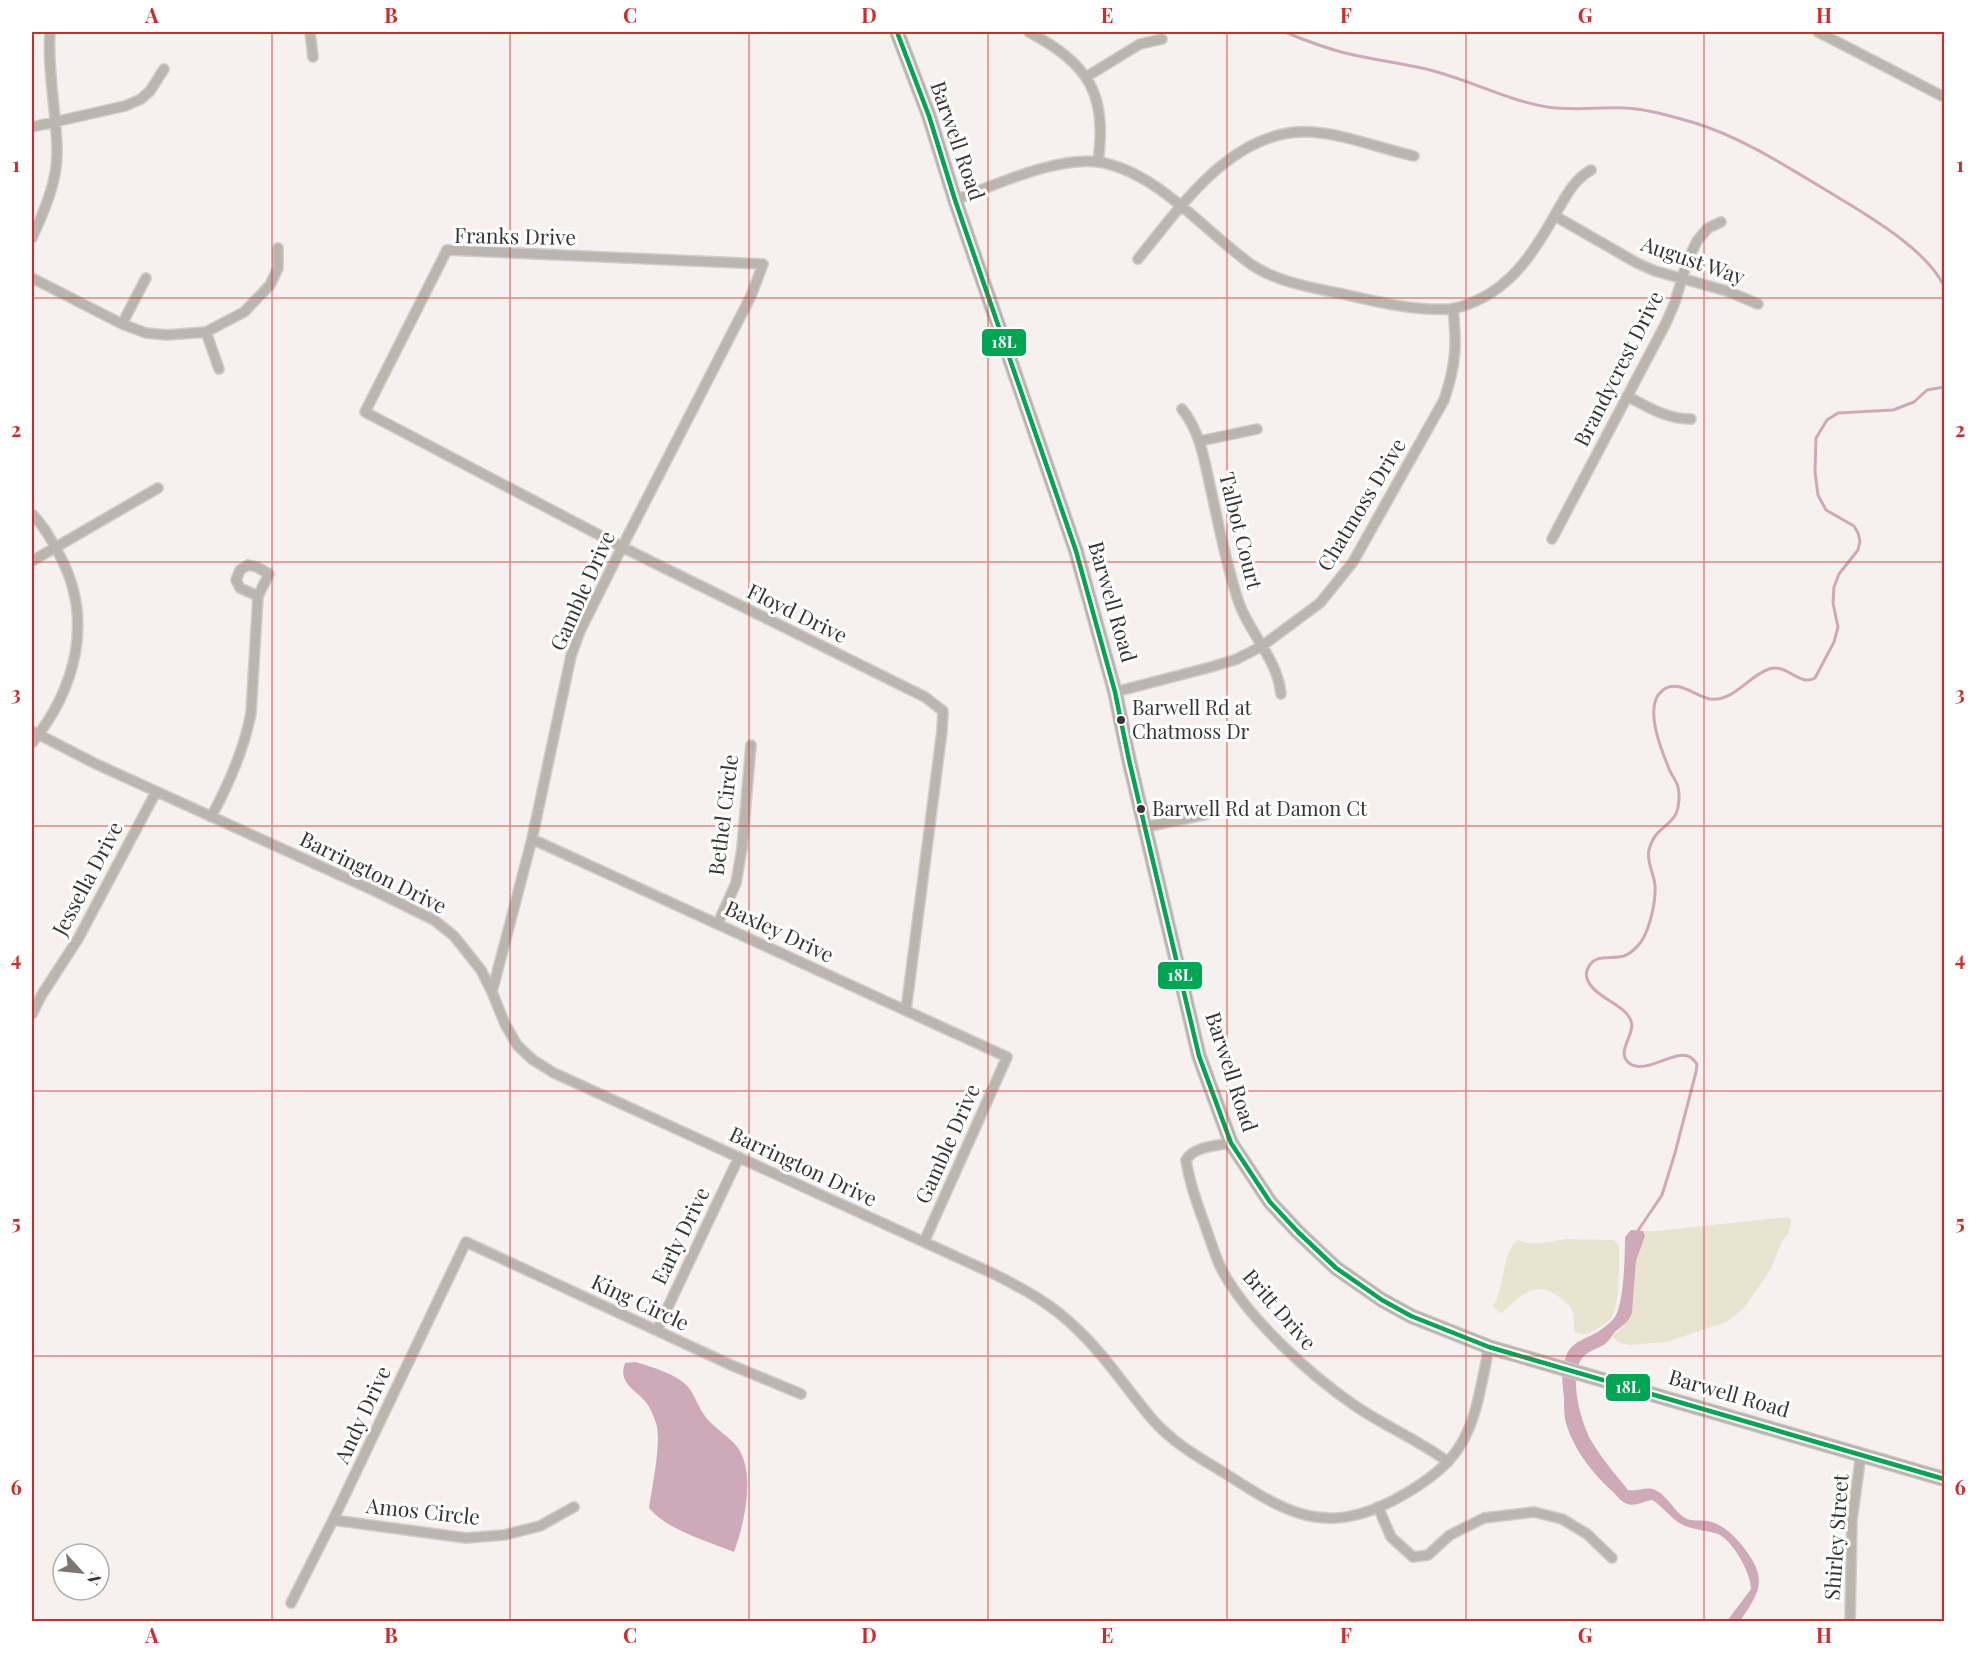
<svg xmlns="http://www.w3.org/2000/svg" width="1976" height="1653" font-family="'Playfair Display',serif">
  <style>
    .green { fill: #e9e4d0 }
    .water { fill: #cea9b8 }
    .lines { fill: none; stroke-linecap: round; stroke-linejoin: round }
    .stream { stroke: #cea9b8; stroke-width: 3 }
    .street-casing { stroke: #cfccc9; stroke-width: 12 }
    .secondary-casing { stroke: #cfccc9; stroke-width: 16 }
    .street { stroke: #bab5af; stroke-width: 9 }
    .secondary { stroke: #bab4ad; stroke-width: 14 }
    .bus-1-casing { stroke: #fff; stroke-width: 9 }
    .bus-1 { stroke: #00a651; stroke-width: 4.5 }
    .grid { fill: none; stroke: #d62828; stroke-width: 1.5; stroke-opacity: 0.55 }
    .bus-dot { fill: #383433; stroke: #fff; stroke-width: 2 }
    .labels { text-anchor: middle; stroke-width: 6; stroke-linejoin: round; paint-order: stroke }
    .bus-label { font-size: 20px; fill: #383433; stroke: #fff; text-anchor: start }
    .street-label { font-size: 21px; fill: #383433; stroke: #fff }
    .line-badge { stroke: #fff; stroke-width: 2 }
    .badge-label { font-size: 16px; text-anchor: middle; font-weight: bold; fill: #fff }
    .neatline { fill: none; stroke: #d62828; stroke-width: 2 }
    .grid-label { font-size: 20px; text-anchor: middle; font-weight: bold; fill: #d62828 }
  </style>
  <rect width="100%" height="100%" fill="#f6f1ee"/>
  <path class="green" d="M 1788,1217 L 1791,1220 L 1789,1232 L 1782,1241 L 1771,1269 L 1744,1308 L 1726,1322 L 1667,1342 L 1628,1345 L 1618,1342 L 1612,1336 L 1624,1326 L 1632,1313 L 1636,1261 L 1645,1236 L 1643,1231 L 1657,1231 Z
    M 1567,1239 L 1614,1240 L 1619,1245 C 1619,1261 1620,1304 1612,1316 C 1609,1322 1602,1326 1597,1329 C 1589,1334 1583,1336 1575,1332 C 1572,1325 1575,1320 1573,1313 C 1572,1308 1566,1302 1562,1299 C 1535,1278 1522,1295 1502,1313 L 1499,1312 L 1493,1306 C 1496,1301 1499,1294 1500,1288 C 1504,1274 1505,1249 1518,1240 C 1536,1247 1549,1241 1567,1239 Z"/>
  <path class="water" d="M 1631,1230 L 1643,1231 L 1645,1236 L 1636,1261 L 1632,1313 C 1628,1324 1621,1326 1614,1333 C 1611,1337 1609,1341 1605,1344 C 1599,1348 1591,1350 1585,1355 C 1566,1371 1581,1424 1592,1442 C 1602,1459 1616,1475 1628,1490 C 1637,1492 1647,1486 1655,1490 C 1667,1495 1674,1511 1685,1518 C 1692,1522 1704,1519 1712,1522 C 1724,1526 1733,1535 1741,1544 C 1767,1577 1763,1588 1740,1621 L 1727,1621 L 1751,1589 C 1751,1573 1733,1541 1718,1534 C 1706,1530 1692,1530 1681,1524 C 1670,1518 1663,1506 1652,1500 C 1643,1501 1634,1508 1625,1503 C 1621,1501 1616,1495 1612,1491 C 1592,1473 1571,1446 1565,1419 C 1564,1412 1564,1404 1564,1397 C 1562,1383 1561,1369 1566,1356 C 1573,1339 1589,1339 1602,1329 C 1606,1326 1612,1321 1615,1317 C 1624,1304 1625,1254 1625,1237 Z
    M 635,1362 C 650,1366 679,1375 689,1388 C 696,1397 699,1410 708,1420 C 717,1430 730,1437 738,1448 C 756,1474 744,1525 734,1552 C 707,1541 667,1530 649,1508 C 652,1487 662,1441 656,1423 C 654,1417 651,1410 648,1405 C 638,1390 617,1385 625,1363 Z"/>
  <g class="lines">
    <path class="stream" d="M 1285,32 C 1304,40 1325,48 1345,53 C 1373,60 1402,63 1430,70 C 1470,80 1506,100 1547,107 C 1573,111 1599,107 1625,108 C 1647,109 1670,116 1692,122 C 1746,138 1800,175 1849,204 C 1880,223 1928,253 1944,286
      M 1637,1232 L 1662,1195 L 1675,1153 L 1696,1072 L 1697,1064 C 1695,1061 1693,1059 1690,1057 C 1676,1048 1645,1076 1629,1063 C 1615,1052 1636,1034 1631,1021 C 1626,1005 1596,998 1588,981 C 1586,977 1586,972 1588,968 C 1595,953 1610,960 1624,956 C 1631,954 1636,948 1641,942 C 1650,928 1656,902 1655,885 C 1654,874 1646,861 1649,850 C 1654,829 1667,829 1676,814 C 1679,807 1680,795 1678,787 C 1677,782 1672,776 1670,771 C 1662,752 1642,705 1663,690 C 1678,679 1695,696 1710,699 C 1734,702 1748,676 1769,669 C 1787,663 1799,687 1815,678 L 1834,642 L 1838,627 L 1833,603 L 1834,587 L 1839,574 L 1858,550 L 1860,541 L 1858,533 L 1854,526 L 1826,510 L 1818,495 L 1815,472 L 1816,438 L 1827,420 L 1838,413 L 1893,410 L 1914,402 L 1927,390 L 1944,387"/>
    <defs>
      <path id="street" d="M 310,32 L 313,57
        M 1029,32 C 1088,64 1108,93 1098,162
        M 1818,32 L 1944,97
        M 1086,77 L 1140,44 L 1162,39
        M 32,127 L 125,106 L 141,99 L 150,91 L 164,69
        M 955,200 C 995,185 1057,156 1099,162 C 1158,172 1204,231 1252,265 C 1277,282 1313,288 1343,294 C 1378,302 1414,311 1450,309 C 1459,308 1469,304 1476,301 C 1514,284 1535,250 1555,215 C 1565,198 1573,180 1591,170
        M 1555,216 L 1637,263 L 1655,271 L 1727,291 L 1758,304
        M 32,238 C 44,211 57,183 57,153 C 57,113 47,72 50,32
        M 1138,259 C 1182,205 1234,127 1312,132 C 1344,134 1382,149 1414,156
        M 32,278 L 122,324 L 146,333 L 167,335 L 206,332 L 244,312 L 270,285 L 278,268 L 278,248
        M 122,324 L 146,278
        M 206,332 L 219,369
        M 1627,396 C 1648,407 1666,419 1691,419
        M 1182,409 C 1202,434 1205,465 1212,495 C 1220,531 1227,568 1239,603 C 1251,636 1277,658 1281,694
        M 1200,441 L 1257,429
        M 32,514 C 44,526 52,541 60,556 C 94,620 76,688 32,743
        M 1552,539 L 1666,323 L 1675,302 L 1687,262 L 1697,241 L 1708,228 L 1721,222
        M 32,561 L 158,488
        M 1115,692 L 1211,667 L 1237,659 L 1262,646 L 1320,603 L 1353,562 L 1444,400 C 1456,365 1457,345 1453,309
        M 32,731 L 96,764 L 377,892 L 434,920 L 454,936 L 481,970 L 492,992 L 505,1024 L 517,1045 L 533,1060 L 554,1073 L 994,1274 C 1024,1289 1053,1305 1077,1329 C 1106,1356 1127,1390 1153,1420 C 1173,1443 1200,1458 1226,1474 C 1285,1512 1324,1537 1394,1500 C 1471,1459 1473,1427 1489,1347
        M 211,817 C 229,784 244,750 251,713 L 258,596 L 269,574 L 257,567 L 248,565 L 240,570 L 236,580 L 240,588 L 258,596
        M 1145,827 L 1208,814
        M 532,839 L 1007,1057 L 924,1242
        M 718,923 L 736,883 L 742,848 L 751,745
        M 492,992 L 532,839 L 571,656 L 580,631 L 622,547 L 751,296 L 763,264 L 447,250 L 365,412 L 622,547 L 925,697 L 943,711 L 942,731 L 906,1010
        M 32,1014 L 41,996 L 78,939 L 156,792
        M 1231,1143 C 1217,1146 1194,1146 1186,1160 C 1189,1180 1195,1198 1202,1217 C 1209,1235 1214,1255 1223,1272 C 1249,1319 1310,1375 1354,1405 C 1384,1426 1419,1440 1448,1462
        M 657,1330 L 739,1157
        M 1378,1507 L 1391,1537 L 1413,1557 L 1428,1555 L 1450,1535 L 1484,1518 L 1534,1512 L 1562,1519 L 1587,1534 L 1612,1558
        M 333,1520 L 466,1538 L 504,1535 L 540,1526 L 574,1507
        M 291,1603 L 333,1520 L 466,1242 L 731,1365 L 801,1394
        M 1850,1622 L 1852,1520 L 1861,1454"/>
      <path id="secondary" d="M 897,32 L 929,116 L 955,200 L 1076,551 L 1115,692 L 1129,760 L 1199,1056 L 1231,1143 L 1270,1202 L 1298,1232 L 1336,1268 L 1382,1300 L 1411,1316 L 1489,1347 L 1944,1479"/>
    </defs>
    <use href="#street" class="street-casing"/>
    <use href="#secondary" class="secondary-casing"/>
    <use href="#street" class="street"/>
    <use href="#secondary" class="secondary"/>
    <defs>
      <path id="bus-1" d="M 897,32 L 929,116 L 955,200 L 1076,551 L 1115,692 L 1129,760 L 1199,1056 L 1231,1143 L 1270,1202 L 1298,1232 L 1336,1268 L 1382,1300 L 1411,1316 L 1489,1347 L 1944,1479"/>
    </defs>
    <use href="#bus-1" class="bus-1-casing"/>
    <use href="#bus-1" class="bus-1"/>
  </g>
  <path class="grid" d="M 272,32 L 272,1622M 510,32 L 510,1622M 749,32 L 749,1622M 988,32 L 988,1622M 1227,32 L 1227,1622M 1466,32 L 1466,1622M 1704,32 L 1704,1622M 32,298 L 1944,298M 32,562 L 1944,562M 32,826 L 1944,826M 32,1091 L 1944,1091M 32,1356 L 1944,1356"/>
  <g class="bus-dot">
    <circle cx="1121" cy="720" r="5"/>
    <circle cx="1141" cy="809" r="5"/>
  </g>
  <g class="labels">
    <g class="bus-label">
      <text x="1132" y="715">Barwell Rd at<tspan x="1132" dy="24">Chatmoss Dr</tspan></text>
      <text x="1152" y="816">Barwell Rd at Damon Ct</text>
    </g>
    <g class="street-label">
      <text transform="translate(957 141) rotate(71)" y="7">Barwell Road</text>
      <text transform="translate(515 237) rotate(1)" y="7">Franks Drive</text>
      <text transform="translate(1693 261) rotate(19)" y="7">August Way</text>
      <text transform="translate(1619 369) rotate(-63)" y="7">Brandycrest Drive</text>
      <text transform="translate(1362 505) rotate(-59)" y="7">Chatmoss Drive</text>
      <text transform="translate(1240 531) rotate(76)" y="7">Talbot Court</text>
      <text transform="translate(583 591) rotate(-66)" y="7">Gamble Drive</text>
      <text transform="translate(1112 602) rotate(74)" y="7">Barwell Road</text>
      <text transform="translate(797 614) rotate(26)" y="7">Floyd Drive</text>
      <text transform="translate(724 815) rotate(-83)" y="7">Bethel Circle</text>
      <text transform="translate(373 873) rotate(26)" y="7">Barrington Drive</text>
      <text transform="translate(88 879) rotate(-62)" y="7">Jessella Drive</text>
      <text transform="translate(779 932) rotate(25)" y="7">Baxley Drive</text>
      <text transform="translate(1231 1072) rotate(72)" y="7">Barwell Road</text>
      <text transform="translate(948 1144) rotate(-66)" y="7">Gamble Drive</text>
      <text transform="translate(803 1167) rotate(25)" y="7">Barrington Drive</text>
      <text transform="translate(681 1236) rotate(-64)" y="7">Early Drive</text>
      <text transform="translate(640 1303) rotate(25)" y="7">King Circle</text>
      <text transform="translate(1279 1310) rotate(49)" y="7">Britt Drive</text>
      <text transform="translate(1729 1394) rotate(16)" y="7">Barwell Road</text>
      <text transform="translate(363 1415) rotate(-65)" y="7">Andy Drive</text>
      <text transform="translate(423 1512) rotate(6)" y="7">Amos Circle</text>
      <text transform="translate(1837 1537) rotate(-86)" y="7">Shirley Street</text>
    </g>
  </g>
  <g class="line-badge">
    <rect x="981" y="328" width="46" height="29" rx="6" fill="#00a651"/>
    <rect x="1157" y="961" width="46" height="29" rx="6" fill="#00a651"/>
    <rect x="1605" y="1373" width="46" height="29" rx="6" fill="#00a651"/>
  </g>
  <g class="badge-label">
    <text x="1004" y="348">18L</text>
    <text x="1180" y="981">18L</text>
    <text x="1628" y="1393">18L</text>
  </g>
  <rect width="1976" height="1653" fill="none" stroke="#ffffff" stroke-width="66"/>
  <g transform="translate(81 1572) rotate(117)"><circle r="28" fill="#ffffff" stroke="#afaead" stroke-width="1.5"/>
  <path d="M0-4.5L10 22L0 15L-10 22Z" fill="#7a7674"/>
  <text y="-9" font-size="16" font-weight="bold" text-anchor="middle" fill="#383433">N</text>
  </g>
  <rect x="33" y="33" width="1910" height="1587" class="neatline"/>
  <g class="grid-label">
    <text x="152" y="23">A</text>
    <text x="391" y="23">B</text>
    <text x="630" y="23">C</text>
    <text x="869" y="23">D</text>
    <text x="1107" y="23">E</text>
    <text x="1346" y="23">F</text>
    <text x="1585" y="23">G</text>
    <text x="1824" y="23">H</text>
    <text x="16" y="172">1</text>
    <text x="1960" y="172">1</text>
    <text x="16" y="437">2</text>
    <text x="1960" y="437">2</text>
    <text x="16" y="701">3</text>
    <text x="1960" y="701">3</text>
    <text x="16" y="966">4</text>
    <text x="1960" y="966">4</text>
    <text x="16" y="1230">5</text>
    <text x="1960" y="1230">5</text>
    <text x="16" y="1495">6</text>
    <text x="1960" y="1495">6</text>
    <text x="152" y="1643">A</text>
    <text x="391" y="1643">B</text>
    <text x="630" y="1643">C</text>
    <text x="869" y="1643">D</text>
    <text x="1107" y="1643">E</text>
    <text x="1346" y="1643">F</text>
    <text x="1585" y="1643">G</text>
    <text x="1824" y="1643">H</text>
  </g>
</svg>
